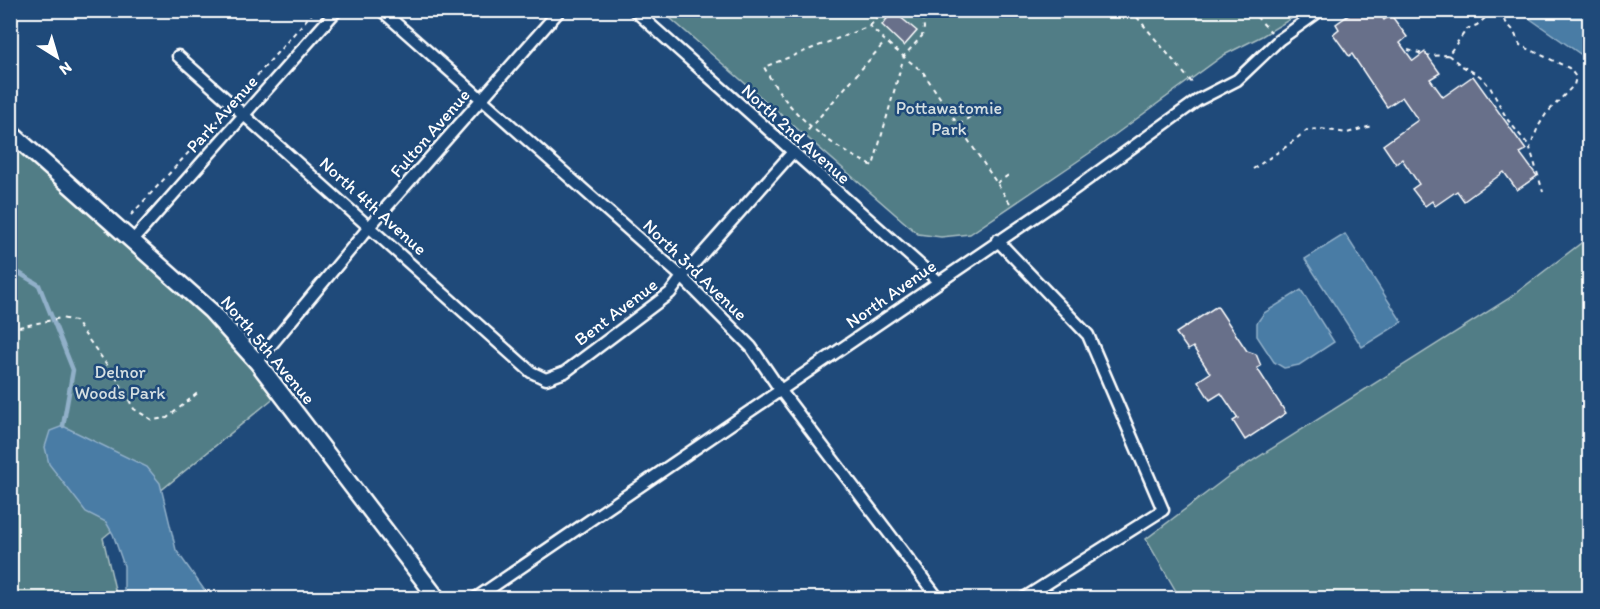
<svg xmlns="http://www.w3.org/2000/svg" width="1600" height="609" font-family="Itim,sans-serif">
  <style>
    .green { fill: #517d86; stroke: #a8bec2; stroke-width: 1.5 }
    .water { fill: #487ba5; stroke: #91b0c9; stroke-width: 1.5 }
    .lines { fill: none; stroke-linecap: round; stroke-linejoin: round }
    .stream { stroke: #91b0c9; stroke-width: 4.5 }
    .building { fill: #676f8a; stroke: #fff; stroke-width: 1.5 }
    .street-casing { stroke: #fff; stroke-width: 15 }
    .secondary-casing { stroke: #fff; stroke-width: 20 }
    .path { stroke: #fff; stroke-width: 2; stroke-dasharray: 4.5 4.5; stroke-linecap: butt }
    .street { stroke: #1f4a7a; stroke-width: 10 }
    .secondary { stroke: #1f4a7a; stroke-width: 15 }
    .labels { text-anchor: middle; stroke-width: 5; stroke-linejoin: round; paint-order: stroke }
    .park-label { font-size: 18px; fill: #d4dee1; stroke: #1f4a7a }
    .street-label { font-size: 18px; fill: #fff; stroke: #1f4a7a }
  </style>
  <rect width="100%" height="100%" fill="#1f4a7a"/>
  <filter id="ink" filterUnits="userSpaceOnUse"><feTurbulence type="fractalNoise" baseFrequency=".0167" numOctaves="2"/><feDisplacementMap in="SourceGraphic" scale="12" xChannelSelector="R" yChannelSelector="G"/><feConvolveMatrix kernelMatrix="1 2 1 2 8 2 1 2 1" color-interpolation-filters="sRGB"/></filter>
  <g filter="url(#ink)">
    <path class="green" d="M 662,11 L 1304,11 L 1262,36 L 1224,55 L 1094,150 L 970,234 L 941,237 L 918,234 Z
      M 10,140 L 208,314 L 276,396 L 103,538 L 117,598 L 11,598 Z
      M 1589,237 L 1589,598 L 1180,598 L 1146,539 L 1230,475 L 1508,299 Z"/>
    <path class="water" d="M 1519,11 L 1589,11 L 1589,60 Z
      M 1345,234 L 1402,322 L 1362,347 L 1305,259 Z
      M 1301,290 L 1334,342 L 1299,365 L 1284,368 L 1274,362 L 1257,336 L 1257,323 L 1264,313 Z
      M 63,426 L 147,467 L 160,483 L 176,550 L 210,598 L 128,598 L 124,590 L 124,566 L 113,534 L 106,522 L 86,512 L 49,464 L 45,447 L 50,431 Z"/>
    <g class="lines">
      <path class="stream" d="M 10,277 L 19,273 L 39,285 L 73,370 L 63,426"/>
    </g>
    <path class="building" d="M 1356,10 L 1378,10 L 1384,20 L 1391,15 L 1407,37 L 1400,43 L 1413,61 L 1425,52 L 1440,73 L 1430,79 L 1443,97 L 1473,76 L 1526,150 L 1520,153 L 1537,176 L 1517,190 L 1504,172 L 1464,201 L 1457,191 L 1435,206 L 1432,201 L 1425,206 L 1412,189 L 1419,184 L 1402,159 L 1396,164 L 1383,145 L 1418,120 L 1402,97 L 1387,107 L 1352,54 L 1349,56 L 1333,34 L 1339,29 L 1336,24 Z
      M 893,11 L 917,31 L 904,46 L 882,25 Z
      M 1217,306 L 1247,351 L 1256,354 L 1261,366 L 1257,368 L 1286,413 L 1245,440 L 1233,421 L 1238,418 L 1221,393 L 1210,400 L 1198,381 L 1210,373 L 1193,347 L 1188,350 L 1176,333 Z"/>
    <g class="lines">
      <defs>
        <path id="street" d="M 381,10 L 682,277 L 751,347 L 781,391 L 938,598
          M 634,10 L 938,281
          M 178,56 L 531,372 L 546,379 L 565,372 L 670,293 L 682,277 L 792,153
          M 133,240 L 337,10
          M 997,240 L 1088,335 L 1163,510 L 1024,598
          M 257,362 L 370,226 L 560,10
          M 476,598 L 1055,203 L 1198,100 L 1237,80 L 1279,40 L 1321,10"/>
        <path id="secondary" d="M 10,132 L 211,311 L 257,362 L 437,598"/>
      </defs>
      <use href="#street" class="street-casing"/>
      <use href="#secondary" class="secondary-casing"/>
      <path class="path" d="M 916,10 L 923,18 L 924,28 L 922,36 L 904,56 L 873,166 C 826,144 788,113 764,67 L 870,26 C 886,43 904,57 923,72 L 1010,203
        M 1131,10 L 1193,84
        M 1250,10 L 1271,32
        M 870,26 L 883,10
        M 1408,50 L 1431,56 L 1448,55 L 1467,29 L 1477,25 L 1491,13 L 1501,17 L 1513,30 L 1520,45 L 1569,68 L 1576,77 L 1574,85 L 1546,114 L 1538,127 L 1530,148 L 1543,192
        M 1448,55 L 1462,66 L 1480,76 L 1490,87 L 1507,119 L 1530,147
        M 239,96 L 315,10
        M 959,125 L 971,116
        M 802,137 L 885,42
        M 1253,169 L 1287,146 L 1307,130 L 1321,129 L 1347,133 L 1371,126
        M 997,183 L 1010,174
        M 131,215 L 224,114
        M 10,329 L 61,318 L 75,321 L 116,377 L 134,409 L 152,420 L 167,418 L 200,391
        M 10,423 L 17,444 L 10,482"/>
      <use href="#street" class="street"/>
      <use href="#secondary" class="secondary"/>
    </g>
  </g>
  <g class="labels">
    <g class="park-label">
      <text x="949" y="114">Pottawatomie<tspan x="949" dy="21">Park</tspan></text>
      <text x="120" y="378">Delnor<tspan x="120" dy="21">Woods Park</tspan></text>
    </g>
    <g class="street-label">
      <text transform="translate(222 114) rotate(-48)" y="6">Park Avenue</text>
      <text transform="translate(430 133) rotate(-49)" y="6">Fulton Avenue</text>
      <text transform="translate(796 134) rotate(42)" y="6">North 2nd Avenue</text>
      <text transform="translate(373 206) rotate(42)" y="6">North 4th Avenue</text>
      <text transform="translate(695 270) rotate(44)" y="6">North 3rd Avenue</text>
      <text transform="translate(891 294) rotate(-35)" y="6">North Avenue</text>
      <text transform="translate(616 312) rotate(-37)" y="6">Bent Avenue</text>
      <text transform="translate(268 350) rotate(50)" y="6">North 5th Avenue</text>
    </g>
  </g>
  <rect width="1600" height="609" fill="none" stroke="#1f4a7a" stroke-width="36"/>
  <rect x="18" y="18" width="1564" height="573" fill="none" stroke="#fff" stroke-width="2" filter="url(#ink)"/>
  <g transform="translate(57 57) rotate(143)" stroke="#1f4a7a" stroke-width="4.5" paint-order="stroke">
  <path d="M0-4.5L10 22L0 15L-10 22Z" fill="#ffffff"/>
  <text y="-9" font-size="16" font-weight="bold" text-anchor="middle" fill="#ffffff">N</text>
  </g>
</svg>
